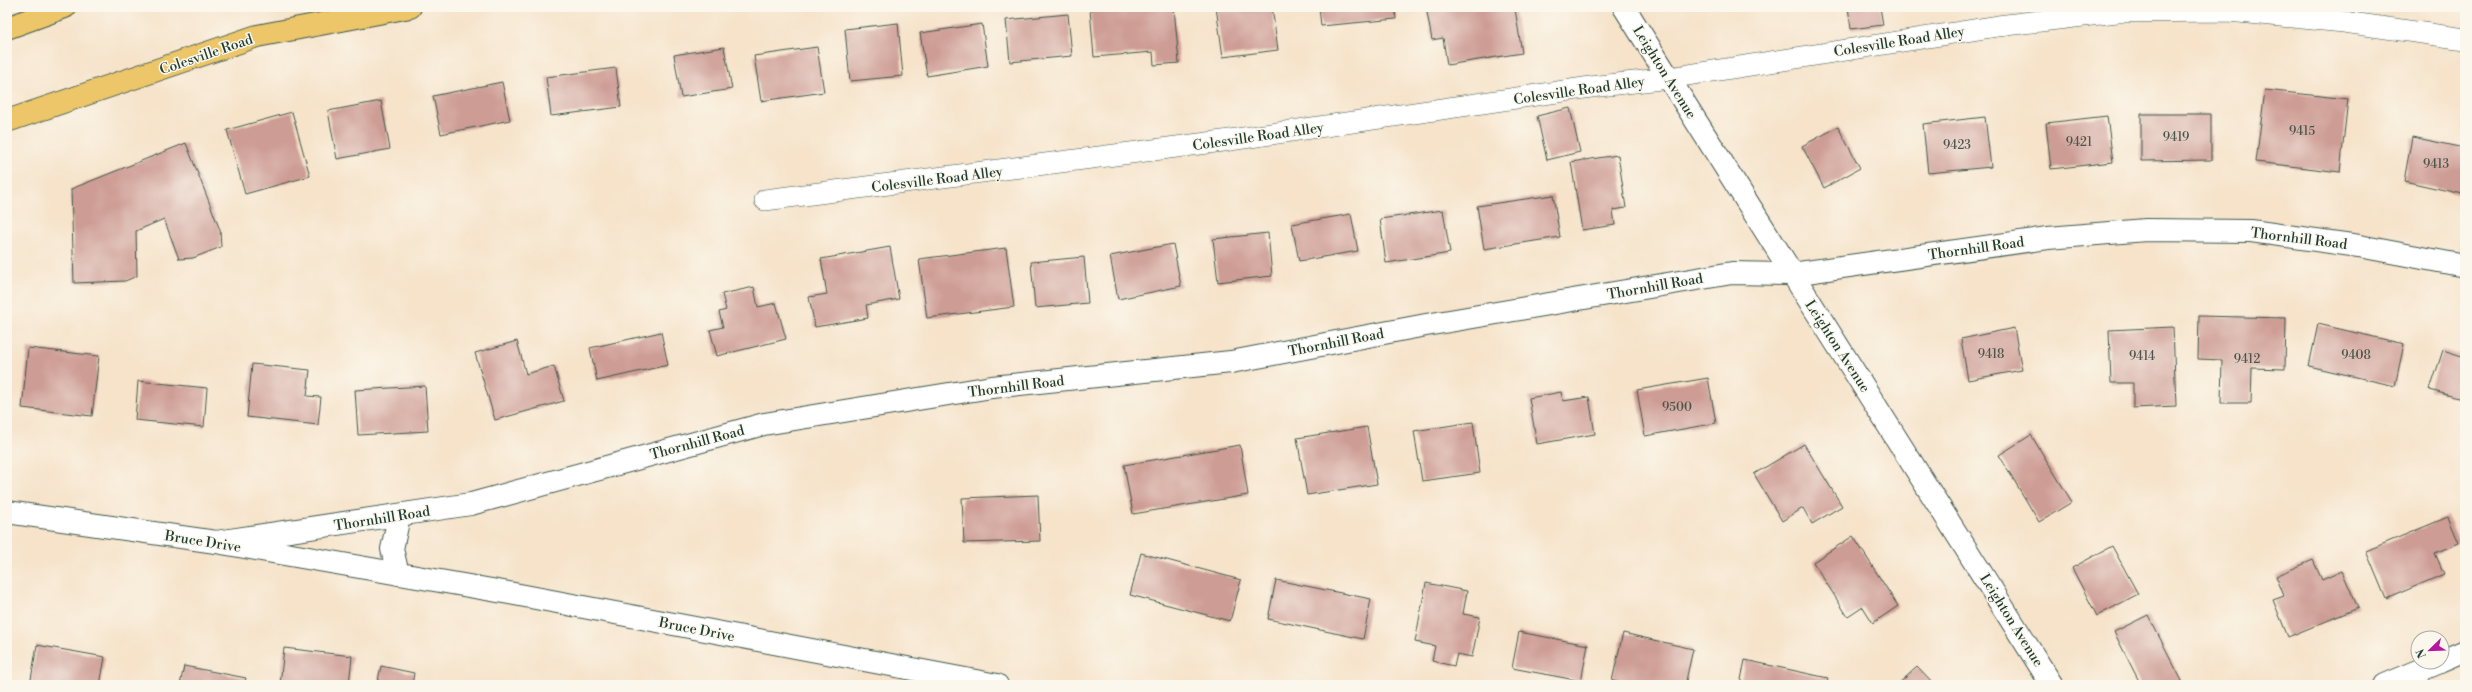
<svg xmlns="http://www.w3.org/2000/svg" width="2472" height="692" font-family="'Libre Bodoni',serif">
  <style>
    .building { fill: #cd9c94 }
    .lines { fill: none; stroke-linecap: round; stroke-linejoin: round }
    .lane-casing { stroke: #3f564a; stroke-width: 22 }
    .street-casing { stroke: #3f564a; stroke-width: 24 }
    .highway-casing { stroke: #3f564a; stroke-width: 24 }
    .lane { stroke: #fff; stroke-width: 21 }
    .street { stroke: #fff; stroke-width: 22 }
    .highway { stroke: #ecc669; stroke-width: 22 }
    .labels { text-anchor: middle; stroke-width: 3; stroke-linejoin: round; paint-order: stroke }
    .number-label { font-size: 12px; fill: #4a554c }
    .street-label { font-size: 14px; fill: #1f3d34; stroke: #fbf7ec }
  </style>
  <rect width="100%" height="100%" fill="#fbf7ec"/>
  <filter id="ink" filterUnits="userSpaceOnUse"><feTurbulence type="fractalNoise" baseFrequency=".025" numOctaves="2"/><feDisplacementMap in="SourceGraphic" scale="8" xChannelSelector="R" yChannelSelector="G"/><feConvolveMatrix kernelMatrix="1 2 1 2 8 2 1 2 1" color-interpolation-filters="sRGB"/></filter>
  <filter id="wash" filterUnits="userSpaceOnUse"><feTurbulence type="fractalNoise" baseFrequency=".012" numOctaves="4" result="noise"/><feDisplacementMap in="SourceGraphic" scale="16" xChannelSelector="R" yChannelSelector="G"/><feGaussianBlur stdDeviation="0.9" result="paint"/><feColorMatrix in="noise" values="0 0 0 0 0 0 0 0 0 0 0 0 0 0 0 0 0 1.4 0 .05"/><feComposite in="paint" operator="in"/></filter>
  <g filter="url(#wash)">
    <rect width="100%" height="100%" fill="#f6e3ca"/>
    <g id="blocks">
      <path class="building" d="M 1122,7 L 1174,7 L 1179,63 L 1154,65 L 1153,52 L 1094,57 L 1090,9 Z
        M 1216,7 L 1272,7 L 1278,50 L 1223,57 Z
        M 1319,7 L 1395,7 L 1396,19 L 1321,26 Z
        M 1426,7 L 1509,7 L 1509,10 L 1515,9 L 1522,53 L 1447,65 L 1443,38 L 1432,40 Z
        M 1848,7 L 1880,7 L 1883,25 L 1851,29 Z
        M 1068,14 L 1072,56 L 1010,62 L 1006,20 Z
        M 898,23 L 903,76 L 850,81 L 845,29 Z
        M 982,24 L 988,66 L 927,76 L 920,33 Z
        M 724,47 L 732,89 L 681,97 L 674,55 Z
        M 817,47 L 824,92 L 761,101 L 754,56 Z
        M 616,68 L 621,107 L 551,116 L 546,77 Z
        M 502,82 L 510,120 L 441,134 L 433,96 Z
        M 2265,90 L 2348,99 L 2340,172 L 2256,162 Z
        M 381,101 L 390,149 L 337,159 L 328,111 Z
        M 1570,108 L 1580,152 L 1547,160 L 1537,116 Z
        M 292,112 L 310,176 L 245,194 L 227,130 Z
        M 2141,114 L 2211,114 L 2211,160 L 2141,161 Z
        M 2107,116 L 2113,162 L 2051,169 L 2046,123 Z
        M 1985,117 L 1991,167 L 1928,173 L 1923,124 Z
        M 1838,127 L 1860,168 L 1824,188 L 1802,146 Z
        M 2412,137 L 2465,148 L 2465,180 L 2462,194 L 2404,181 Z
        M 186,143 L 220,230 L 221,247 L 193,258 L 179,259 L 164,219 L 136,231 L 137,276 L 125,281 L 74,283 L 71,189 Z
        M 1618,155 L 1626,208 L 1613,210 L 1615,225 L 1582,230 L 1571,162 Z
        M 1553,195 L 1560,237 L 1484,249 L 1477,206 Z
        M 1443,210 L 1450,253 L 1386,263 L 1380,219 Z
        M 1351,214 L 1358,251 L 1299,261 L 1292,224 Z
        M 1268,233 L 1272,276 L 1218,282 L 1213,239 Z
        M 1173,244 L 1181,286 L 1118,299 L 1110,256 Z
        M 890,247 L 899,299 L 866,305 L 868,318 L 815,327 L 809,297 L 827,294 L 821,259 Z
        M 1006,248 L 1014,307 L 927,318 L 919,259 Z
        M 1084,257 L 1088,303 L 1035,308 L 1031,262 Z
        M 754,287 L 758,307 L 776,303 L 786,339 L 717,356 L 710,330 L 723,327 L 719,312 L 726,310 L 722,294 Z
        M 2199,316 L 2286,318 L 2285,369 L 2252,368 L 2251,403 L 2221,403 L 2222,360 L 2198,359 Z
        M 2318,324 L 2404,344 L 2395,386 L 2309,366 Z
        M 2173,327 L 2176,406 L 2133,408 L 2133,383 L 2111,383 L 2109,330 Z
        M 2014,328 L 2022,370 L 1968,380 L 1961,339 Z
        M 661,332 L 668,365 L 597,381 L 590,348 Z
        M 517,341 L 526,374 L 554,366 L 564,401 L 495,420 L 475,353 Z
        M 28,348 L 99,356 L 92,416 L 22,408 Z
        M 2443,350 L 2465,357 L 2465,400 L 2430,390 Z
        M 252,364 L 310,370 L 307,396 L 321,397 L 318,425 L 247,417 Z
        M 1708,378 L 1716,423 L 1645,436 L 1637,390 Z
        M 138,381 L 207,388 L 204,427 L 135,420 Z
        M 425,386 L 428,431 L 358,435 L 355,390 Z
        M 1561,392 L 1563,401 L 1589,397 L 1595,434 L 1537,444 L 1529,398 Z
        M 1473,422 L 1480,473 L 1422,481 L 1414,431 Z
        M 1367,427 L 1377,484 L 1307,495 L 1297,438 Z
        M 2031,435 L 2072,502 L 2039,522 L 1999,455 Z
        M 1804,444 L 1842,506 L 1812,524 L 1803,508 L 1782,521 L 1754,474 Z
        M 1240,445 L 1248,495 L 1133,514 L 1124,465 Z
        M 1038,495 L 1040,541 L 964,543 L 962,498 Z
        M 2448,517 L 2459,543 L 2435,553 L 2444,574 L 2386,599 L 2366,551 Z
        M 1853,536 L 1898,606 L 1873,623 L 1863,607 L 1848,617 L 1813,562 Z
        M 2112,546 L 2138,594 L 2097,616 L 2072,568 Z
        M 1141,553 L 1241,580 L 1230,621 L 1130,595 Z
        M 2313,560 L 2322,580 L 2342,571 L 2358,608 L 2288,637 L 2273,600 L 2284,596 L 2276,576 Z
        M 1276,580 L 1371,599 L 1363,639 L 1268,619 Z
        M 1426,583 L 1467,591 L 1463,614 L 1480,617 L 1472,657 L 1457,654 L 1454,666 L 1432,661 L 1435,646 L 1415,642 Z
        M 2148,615 L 2182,681 L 2174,685 L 2141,685 L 2114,632 Z
        M 1519,632 L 1588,645 L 1581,681 L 1512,668 Z
        M 1623,633 L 1693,649 L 1685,685 L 1630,685 L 1612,681 Z
        M 37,645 L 105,657 L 100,685 L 30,685 Z
        M 284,648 L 352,656 L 349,685 L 280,685 Z
        M 1745,660 L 1828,678 L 1826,685 L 1740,685 Z
        M 184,666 L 246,678 L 244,685 L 180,685 Z
        M 381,666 L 414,673 L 412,685 L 377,685 Z
        M 1917,667 L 1934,685 L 1897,685 Z"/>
    </g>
  </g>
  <g filter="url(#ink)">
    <use href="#blocks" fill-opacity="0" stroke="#3f564a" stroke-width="1"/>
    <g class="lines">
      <defs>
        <path id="lane" d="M 765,200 L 1223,141 L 1591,87 L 1669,78 L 1998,26 L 2117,12 L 2228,11 L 2344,22 L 2465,39"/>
        <path id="street" d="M 1624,7 L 2052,685
          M 7,512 L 216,542 L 509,593 L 997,685
          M 216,542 L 471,504 L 764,424 L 992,387 L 1231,362 L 1426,325 L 1732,273 L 1792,274 L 2048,238 L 2146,230 L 2251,231 L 2359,246 L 2465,266
          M 398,574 L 392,549 L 399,517
          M 2442,661 L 2465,651
          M 2385,685 L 2440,662"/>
        <path id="highway" d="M 7,28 L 65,7
          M 7,121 L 257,36 L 410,7"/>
      </defs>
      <use href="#lane" class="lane-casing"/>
      <use href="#street" class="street-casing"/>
      <use href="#highway" class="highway-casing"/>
      <use href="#lane" class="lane"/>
      <use href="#street" class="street"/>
      <use href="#highway" class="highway"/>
    </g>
  </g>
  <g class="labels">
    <g class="number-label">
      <text x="2302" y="135">9415</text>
      <text x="2176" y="141">9419</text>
      <text x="2079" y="146">9421</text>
      <text x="1957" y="149">9423</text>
      <text x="2436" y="168">9413</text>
      <text x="1991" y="358">9418</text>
      <text x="2356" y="359">9408</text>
      <text x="2142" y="360">9414</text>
      <text x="2247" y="363">9412</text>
      <text x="1677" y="411">9500</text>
    </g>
    <g class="street-label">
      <text transform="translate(1899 41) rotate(-9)" y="5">Colesville Road Alley</text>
      <text transform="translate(206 54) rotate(-19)" y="5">Colesville Road</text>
      <text transform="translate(1665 72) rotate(58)" y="5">Leighton Avenue</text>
      <text transform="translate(1579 90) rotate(-8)" y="5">Colesville Road Alley</text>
      <text transform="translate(1258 136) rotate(-8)" y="5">Colesville Road Alley</text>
      <text transform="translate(937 179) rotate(-7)" y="5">Colesville Road Alley</text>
      <text transform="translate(2299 238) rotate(7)" y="5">Thornhill Road</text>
      <text transform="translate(1976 248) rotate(-8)" y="5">Thornhill Road</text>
      <text transform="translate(1655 286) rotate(-10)" y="5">Thornhill Road</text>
      <text transform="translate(1336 342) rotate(-11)" y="5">Thornhill Road</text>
      <text transform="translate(1838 346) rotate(57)" y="5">Leighton Avenue</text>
      <text transform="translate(1016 386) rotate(-7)" y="5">Thornhill Road</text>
      <text transform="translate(697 442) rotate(-15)" y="5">Thornhill Road</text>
      <text transform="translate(382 518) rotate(-9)" y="5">Thornhill Road</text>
      <text transform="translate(203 541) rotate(9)" y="5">Bruce Drive</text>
      <text transform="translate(2012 620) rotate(58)" y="5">Leighton Avenue</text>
      <text transform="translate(697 629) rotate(11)" y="5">Bruce Drive</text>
    </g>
  </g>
  <rect width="2472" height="692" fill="none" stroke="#fbf7ec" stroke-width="24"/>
  <g transform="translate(2430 650) rotate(247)"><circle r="19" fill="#fbf7ec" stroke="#a3ada2"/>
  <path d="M0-3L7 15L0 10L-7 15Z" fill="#b5179e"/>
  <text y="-6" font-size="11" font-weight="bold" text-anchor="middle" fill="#1f3d34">N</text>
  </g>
</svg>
